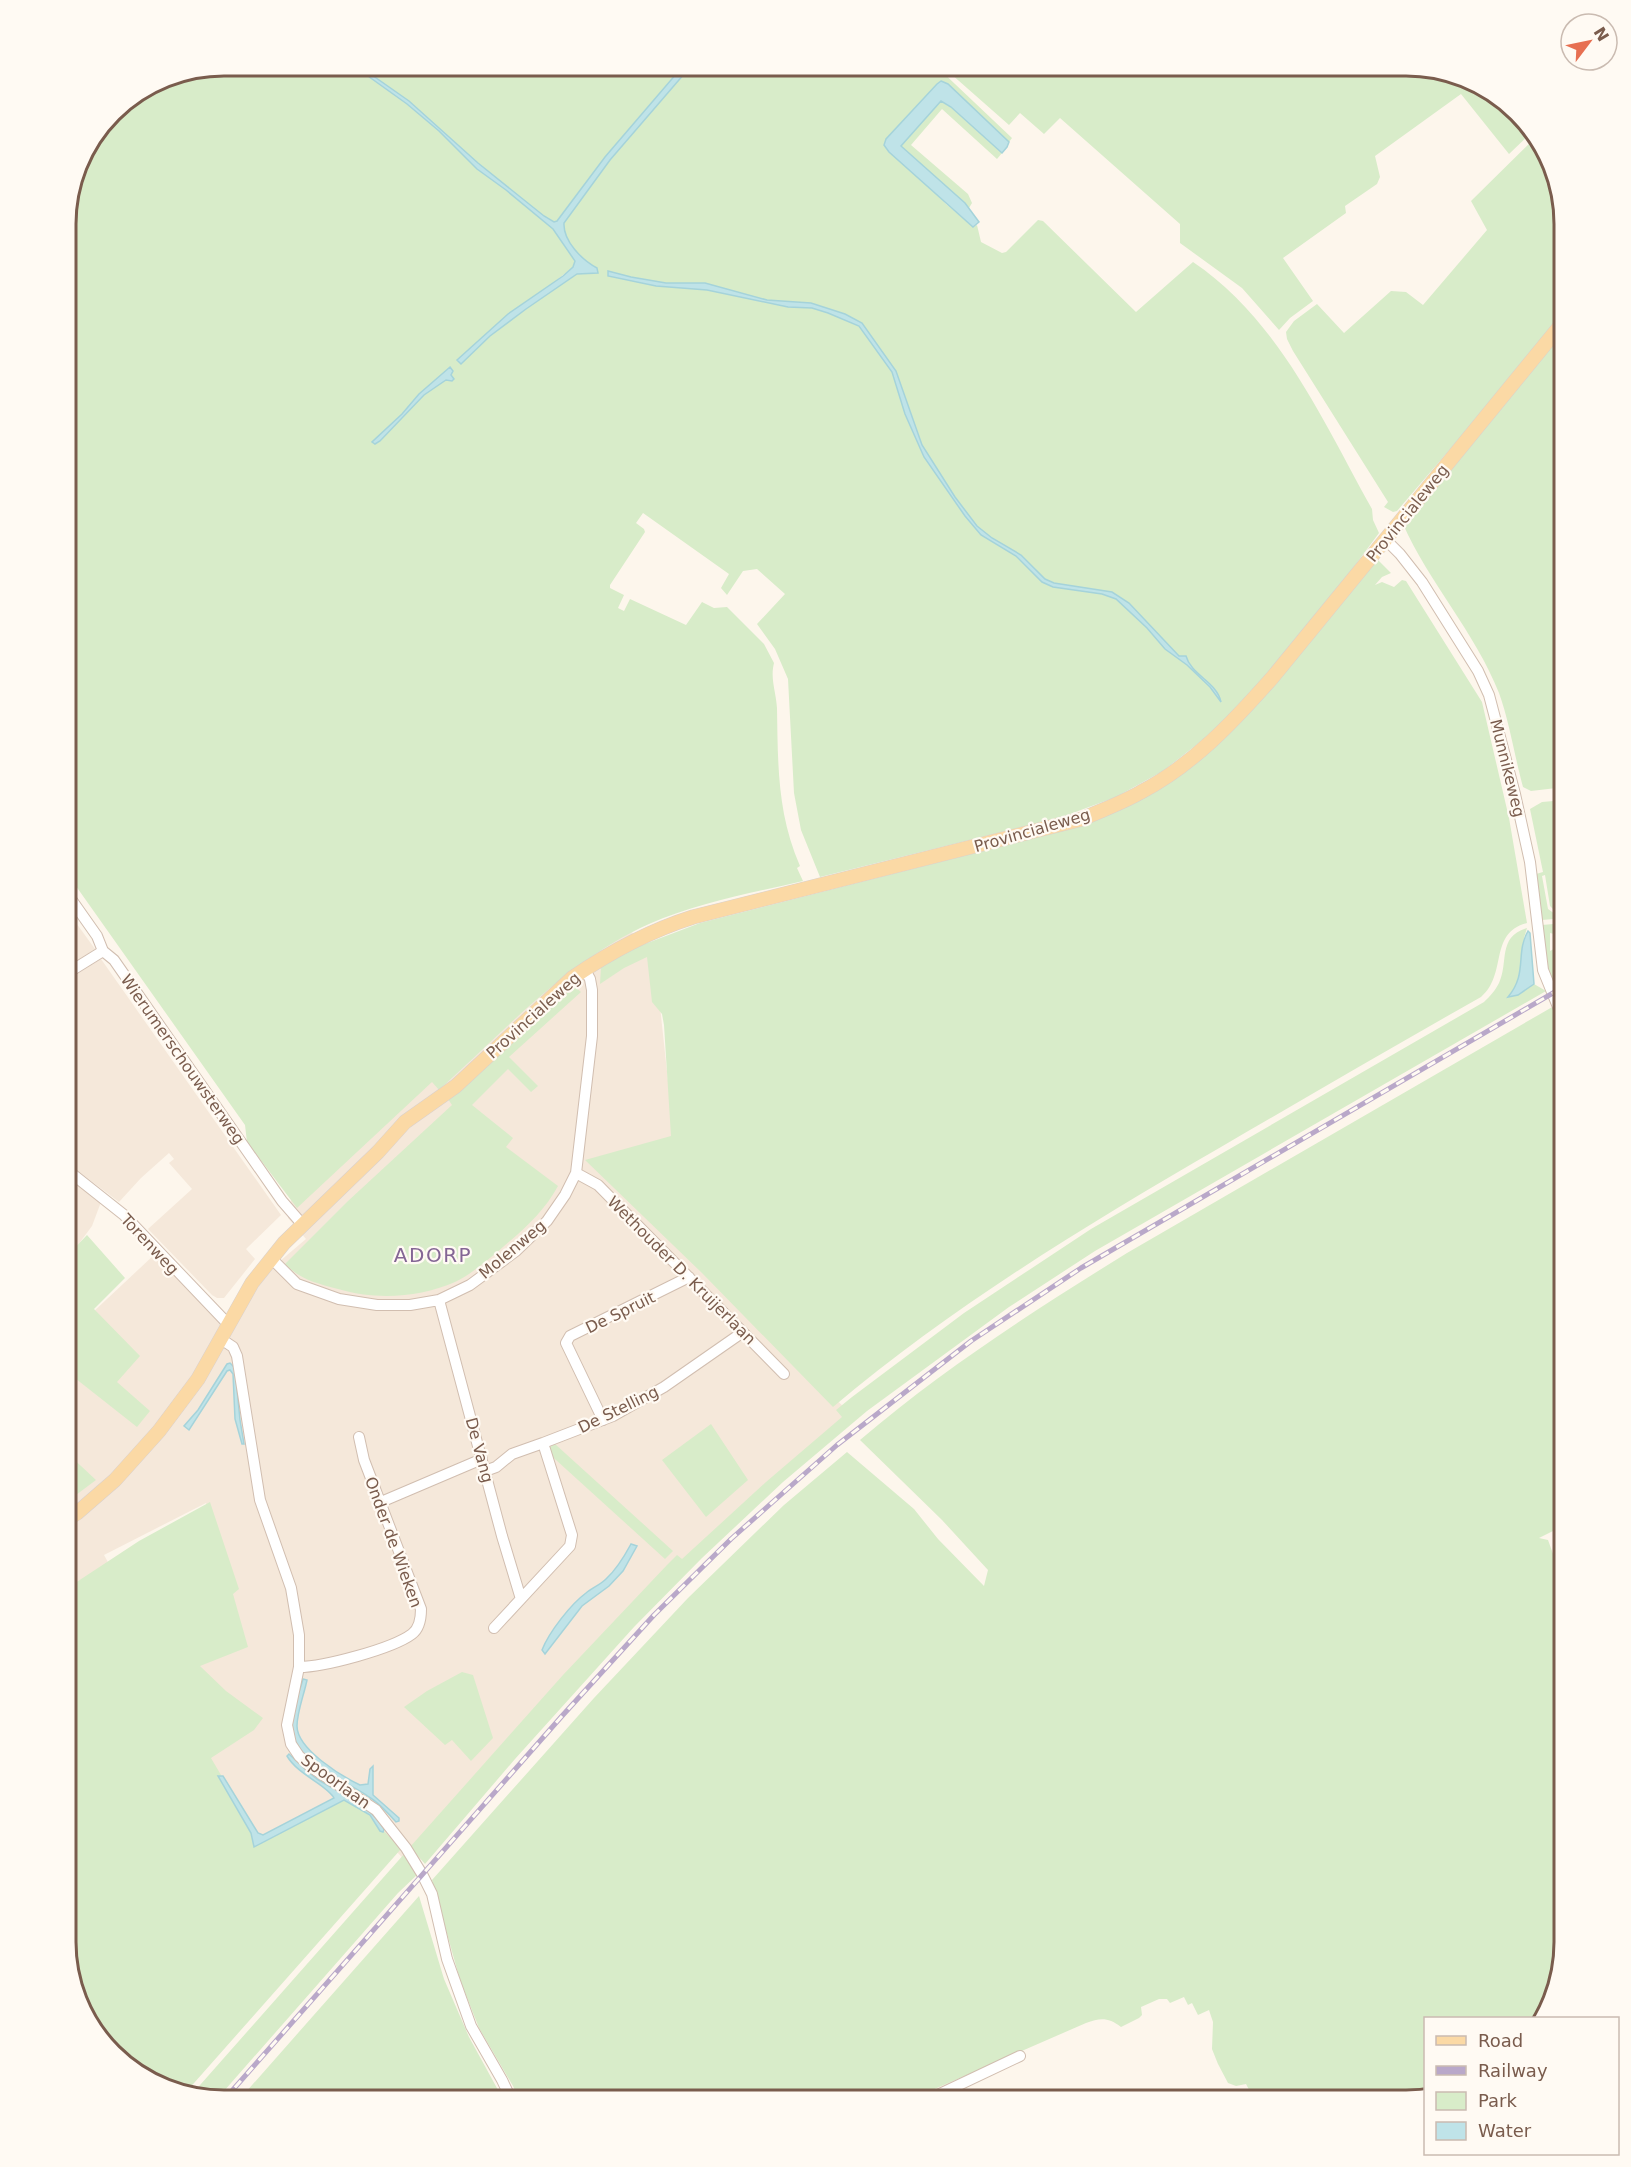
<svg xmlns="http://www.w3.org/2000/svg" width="1631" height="2167" font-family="'DejaVu Sans',sans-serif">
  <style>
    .residential { fill: #f5e8da }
    .green { fill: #d8ecc9 }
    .water { fill: #bfe3e8; stroke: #a5d3da; stroke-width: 1.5 }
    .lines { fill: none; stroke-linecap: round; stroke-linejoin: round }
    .minor-casing { stroke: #d1beb0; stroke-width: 12 }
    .major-casing { stroke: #dad1cd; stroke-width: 15 }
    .minor { stroke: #fff; stroke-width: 10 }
    .major { stroke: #fbd9a5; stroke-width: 14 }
    .rail-casing { stroke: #b9a8c9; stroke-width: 5 }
    .rail { stroke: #fffaf3; stroke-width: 3; stroke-dasharray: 9; stroke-linecap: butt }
    .labels { text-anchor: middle; stroke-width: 4.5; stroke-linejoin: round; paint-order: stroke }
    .street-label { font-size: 16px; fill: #7a5c4d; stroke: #fffaf3 }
    .quarter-label { font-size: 20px; letter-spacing: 1.5px; fill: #846695; stroke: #fffaf3 }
    .rim { fill: none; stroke: #7a5c4d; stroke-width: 3 }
  </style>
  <rect width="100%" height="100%" fill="#fdf6ec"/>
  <path class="residential" d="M 66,909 L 95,949 L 66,968 Z
    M 621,919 L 655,960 L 674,1137 L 590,1160 L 851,1414 L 683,1563 L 506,1766 L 413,1868 L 344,1800 L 252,1847 L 183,1710 L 195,1664 L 225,1595 L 232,1585 L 206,1503 L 104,1555 L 109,1564 L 66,1590 L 66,1342 L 91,1314 L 155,1254 L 213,1316 L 231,1330 L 246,1304 L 273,1267 L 306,1239 L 288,1218 L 292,1193 Z
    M 101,959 L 281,1215 L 246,1249 L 255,1259 L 224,1298 L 217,1298 L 212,1295 L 148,1229 L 192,1189 L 169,1163 L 174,1159 L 169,1153 L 141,1178 L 119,1202 L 66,1162 L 66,981 Z
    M 66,1176 L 101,1202 L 92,1226 L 66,1261 Z"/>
  <path class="green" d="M 224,66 L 683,66 L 605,157 L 557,221 L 554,222 L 553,229 L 575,261 L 573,267 L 457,360 L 461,364 L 490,336 L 526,309 L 577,274 L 597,273 L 598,269 C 583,260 563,242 564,223 L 610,160 L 691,66 L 917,66 L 920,70 L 932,73 L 924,66 L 936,66 L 1012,138 L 1009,142 L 948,84 L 886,139 L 946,204 L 973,227 L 977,225 L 981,242 L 1002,253 L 1006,252 L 1038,220 L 1043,221 L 1136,312 L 1193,262 C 1279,320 1323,421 1372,509 L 1373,520 L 1379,533 L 1330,599 L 1237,710 L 1214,731 L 1163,771 L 1116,797 L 1062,817 L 820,877 L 801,830 L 794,793 L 788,679 L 775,649 L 757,624 L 785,594 L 757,569 L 743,571 L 727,595 L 721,588 L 729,574 L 643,513 L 636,523 L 644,529 L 645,532 L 610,585 L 610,588 L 624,595 L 618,608 L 624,611 L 630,599 L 686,625 L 702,602 L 714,608 L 727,607 L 764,644 L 774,663 C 770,679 776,691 777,708 C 778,764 777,813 800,866 L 797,868 L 803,881 C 752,893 697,903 649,924 C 567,961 505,1030 439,1090 L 432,1082 L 297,1208 L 247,1142 L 245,1125 L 66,872 L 66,214 L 82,154 L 120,106 L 164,78 Z
    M 942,66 L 1417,66 L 1486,87 L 1533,131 L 1509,154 L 1461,94 L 1375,156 L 1380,177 L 1377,184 L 1345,206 L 1346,213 L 1283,258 L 1313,301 L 1290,318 L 1279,330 L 1242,288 L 1180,243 L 1180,224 L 1060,118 L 1044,134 L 1020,113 L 1009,125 Z
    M 941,101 L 951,107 L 1002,153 L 997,159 L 942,109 L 911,145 L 968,194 L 972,203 L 969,208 L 901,146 Z
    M 1537,136 L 1565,224 L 1565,315 L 1397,511 L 1393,512 L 1384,507 L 1388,502 L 1293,351 L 1287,339 L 1286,332 L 1294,321 L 1317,304 L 1344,333 L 1391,291 L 1406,292 L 1423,305 L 1487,230 L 1471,201 Z
    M 1565,329 L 1565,787 L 1531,791 L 1523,787 C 1515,758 1509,720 1499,693 C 1475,632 1429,583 1403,524 Z
    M 1377,559 L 1391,573 L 1382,577 L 1375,585 L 1382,582 L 1394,587 L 1402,580 L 1406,581 L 1482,702 L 1509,818 L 1527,923 C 1488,933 1508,974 1481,997 C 1394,1046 1307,1097 1221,1147 C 1086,1225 953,1306 833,1407 L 702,1273 L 585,1160 L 671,1136 L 664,1025 L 662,1014 L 652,1002 L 647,957 L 624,968 L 600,984 L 601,967 L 629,950 L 700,923 L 1022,841 L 1140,800 L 1300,654 Z
    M 1565,800 L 1565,911 L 1555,911 L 1550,906 L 1545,875 L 1542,876 L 1548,909 L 1555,914 L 1565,914 L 1565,918 L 1542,920 L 1536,874 L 1543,872 L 1530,809 L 1542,802 Z
    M 1565,923 L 1565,939 L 1555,943 L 1554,934 L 1550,933 L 1550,951 L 1565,943 L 1565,980 L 1554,987 L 1546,963 L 1542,925 Z
    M 1527,928 L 1524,938 L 1519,981 L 1516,988 L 1518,995 L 1534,984 L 1546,991 L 1095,1251 L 1009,1307 L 867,1411 L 783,1482 L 702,1558 L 634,1627 L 515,1759 L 425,1864 L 410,1847 L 563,1675 L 667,1565 L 677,1555 L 682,1559 L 766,1482 L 842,1417 L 836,1410 L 852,1397 L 964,1313 L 1091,1229 L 1484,1002 C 1490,996 1495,991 1499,983 C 1509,962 1497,937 1527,928 Z
    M 573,985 L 581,992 L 509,1057 L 538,1086 L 531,1092 L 508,1069 L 472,1105 L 513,1138 L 506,1147 L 558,1186 C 546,1208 529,1225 510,1241 C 496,1253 471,1275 455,1282 C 419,1298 375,1300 338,1289 C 316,1283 301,1280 285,1264 L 348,1201 L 452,1105 L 448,1099 Z
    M 1554,1006 L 1560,1022 L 1557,1037 L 1565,1060 L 1565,1521 L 1554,1527 L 1555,1530 L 1539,1538 L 1548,1540 L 1565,1587 L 1565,1943 L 1545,2018 L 1426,2018 L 1425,2095 L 1407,2101 L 1255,2101 L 1246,2084 L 1236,2086 L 1228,2083 L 1218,2064 L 1212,2049 L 1213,2022 L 1209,2010 L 1198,2015 L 1192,2003 L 1188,2005 L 1184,1997 L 1170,2003 L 1167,1999 L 1159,1999 L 1141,2007 L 1142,2015 L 1139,2018 L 1121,2027 C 1108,2017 1100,2018 1086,2023 L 907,2101 L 520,2101 L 513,2086 L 479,2028 L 460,1980 L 432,1880 L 594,1698 L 688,1598 L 784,1505 L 847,1452 L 914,1509 L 938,1539 L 984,1586 L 988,1570 L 942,1520 L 860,1440 C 943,1369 1035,1310 1127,1253 Z
    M 87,1235 L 125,1278 L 94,1309 L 140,1356 L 117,1382 L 150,1411 L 137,1427 L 66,1371 L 66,1257 Z
    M 711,1424 L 748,1480 L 706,1517 L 662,1460 Z
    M 555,1444 L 673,1551 L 665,1559 L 545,1450 Z
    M 66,1452 L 96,1480 L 72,1498 L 66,1492 Z
    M 210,1502 L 239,1589 L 233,1594 L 248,1647 L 200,1666 L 226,1691 L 263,1718 L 254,1730 L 211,1758 L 221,1775 L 219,1777 L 251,1833 L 254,1847 L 344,1800 L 370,1815 L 380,1831 L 384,1831 L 401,1849 L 187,2091 L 145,2080 L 92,2030 L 66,1943 L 66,1589 L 139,1541 Z
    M 462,1672 L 473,1675 L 493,1738 L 471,1761 L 452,1740 L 445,1745 L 404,1707 L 427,1691 Z
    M 405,1853 L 418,1874 L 398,1893 L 217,2099 L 193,2093 Z
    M 419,1896 L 444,1979 L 469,2037 L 504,2101 L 238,2101 Z"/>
  <path class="water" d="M 354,66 L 359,66 L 409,101 L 478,163 L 544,216 L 554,222 L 557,221 L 605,157 L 683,66 L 691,66 L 610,160 L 564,223 C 563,241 582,260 597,268 L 598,273 L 577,274 L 526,309 L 490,336 L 461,364 L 457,360 L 508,314 L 563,276 L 573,267 L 575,261 L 553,229 L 506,190 L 477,169 L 439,131 L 407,104 Z
    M 941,81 L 948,84 L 1009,142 L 1007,147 L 1002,153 L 951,107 L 941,101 L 901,146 L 965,203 L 979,222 L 973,227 L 889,152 L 884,145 L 886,139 L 937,84 Z
    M 608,271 L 631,277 L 666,283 L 705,283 L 767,300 L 811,303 L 845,314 L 862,323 L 896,371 L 922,445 L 955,497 L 977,526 L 992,538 L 1021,555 L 1045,579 L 1054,583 L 1112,592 L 1129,603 L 1179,656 L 1186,656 C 1191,675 1217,682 1221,702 L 1210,687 L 1187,665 L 1165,649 L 1147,628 L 1116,599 L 1102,594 L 1053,587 L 1042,582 L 1016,556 L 981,535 L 965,516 L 924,457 L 905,414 L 892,372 L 859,326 L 828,313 L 812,308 L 788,307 L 707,290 L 656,286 L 608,276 Z
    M 450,367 L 453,371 L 451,375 L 454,379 L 452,381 L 446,380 L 424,395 L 380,441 L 375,444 L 372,442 L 402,414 L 419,394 Z
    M 1528,931 L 1530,933 L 1534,984 L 1518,995 L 1508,997 C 1528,973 1515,954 1528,931 Z
    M 230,1363 L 235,1368 L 240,1420 L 244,1444 L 242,1444 L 235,1419 L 233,1374 L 230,1370 L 227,1371 L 189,1430 L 184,1426 L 198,1410 L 227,1364 Z
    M 631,1544 L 637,1546 L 623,1571 L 609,1586 L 582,1606 L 545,1654 L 542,1650 C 549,1632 571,1604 586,1593 C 592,1588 600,1585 606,1579 C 617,1569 624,1557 631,1544 Z
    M 303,1679 L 307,1680 C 304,1695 297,1712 297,1726 C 297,1749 341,1776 360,1785 L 368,1784 L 370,1769 L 373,1766 L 373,1795 L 399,1818 L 399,1821 L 396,1822 C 388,1813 379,1803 369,1797 C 345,1780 295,1762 292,1729 C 290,1713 299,1694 303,1679 Z
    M 289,1754 C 299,1763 307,1772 317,1779 C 341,1794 369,1804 384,1829 L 383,1832 L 380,1831 L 370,1815 L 344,1800 L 254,1847 L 251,1833 L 218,1776 L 223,1776 L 258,1833 L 263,1835 L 334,1798 C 327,1785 298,1775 287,1756 Z"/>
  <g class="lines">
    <defs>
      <path id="minor" d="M 1385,539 L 1400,554 L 1422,582 L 1478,671 L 1489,695 L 1515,794 L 1530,862 L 1543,970 L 1565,1024
        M 66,892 L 97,936 L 103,951 L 114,960 L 282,1201 L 302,1224
        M 66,974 L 103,951
        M 66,1169 L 124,1215 L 228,1324
        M 576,1173 L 598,1185 L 784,1374
        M 271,1258 L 297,1284 L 339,1299 L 377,1305 L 410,1305 L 439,1300 L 470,1285 L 516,1251 L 547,1221 L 565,1195 L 576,1173 L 592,1036 L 592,990 L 590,979 L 585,970
        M 439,1300 L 502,1536 L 521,1599
        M 221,1339 L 233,1347 L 237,1356 L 260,1500 L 291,1588 L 299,1635 L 299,1667 L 287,1725 L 291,1744 L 299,1756 L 311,1767 L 376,1810 L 406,1848 L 422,1874 L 432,1894 L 447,1959 L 471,2026 L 502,2080 L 512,2101
        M 603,1420 L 566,1343 L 570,1336 L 689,1277
        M 485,1471 L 496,1467 L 512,1454 L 543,1443 L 613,1416 L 664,1387 L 743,1332
        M 381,1502 L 482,1459
        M 494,1628 L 570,1546 L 572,1535 L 543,1443
        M 299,1667 C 323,1667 392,1649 412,1634 C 420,1628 421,1618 421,1609 L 364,1460 L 359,1437
        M 925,2101 L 1020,2056"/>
      <path id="major" d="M 66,1520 L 77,1513 L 115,1480 L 159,1431 L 198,1379 L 252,1283 L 284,1243 L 378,1152 L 405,1122 L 456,1086 L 572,978 C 610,952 649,931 693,917 L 1082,819 C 1102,810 1122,803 1141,792 C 1193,765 1234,721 1272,678 L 1565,320"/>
    </defs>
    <use href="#minor" class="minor-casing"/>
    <use href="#major" class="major-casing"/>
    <use href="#minor" class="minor"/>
    <use href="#major" class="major"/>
    <defs>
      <path id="rail" d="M 223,2101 L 562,1716 L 654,1615 L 731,1539 L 837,1445 L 971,1341 L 1081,1268 L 1565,986"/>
    </defs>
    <use href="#rail" class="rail-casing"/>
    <use href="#rail" class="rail"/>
  </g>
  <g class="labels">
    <g class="street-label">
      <text transform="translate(1407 513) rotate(-51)" y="6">Provincialeweg</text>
      <text transform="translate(1508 768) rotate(76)" y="6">Munnikeweg</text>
      <text transform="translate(1032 830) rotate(-16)" y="6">Provincialeweg</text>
      <text transform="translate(533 1015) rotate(-42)" y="6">Provincialeweg</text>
      <text transform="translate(183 1059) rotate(55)" y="6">Wierumerschouwsterweg</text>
      <text transform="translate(150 1244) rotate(47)" y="6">Torenweg</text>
      <text transform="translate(512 1249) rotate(-40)" y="6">Molenweg</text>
      <text transform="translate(682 1270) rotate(45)" y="6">Wethouder D. Kruijerlaan</text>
      <text transform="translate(620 1312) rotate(-26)" y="6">De Spruit</text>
      <text transform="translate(618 1409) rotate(-26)" y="6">De Stelling</text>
      <text transform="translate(480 1450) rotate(75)" y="6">De Vang</text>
      <text transform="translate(394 1542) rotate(70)" y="6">Onder de Wieken</text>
      <text transform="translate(336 1781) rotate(36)" y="6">Spoorlaan</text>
    </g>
    <g class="quarter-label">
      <text x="433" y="1262">ADORP</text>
    </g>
  </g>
  <path d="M0 0H1631V2167H0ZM224 76H1406A148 148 0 0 1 1554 224V1942A148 148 0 0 1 1406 2090H224A148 148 0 0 1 76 1942V224A148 148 0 0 1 224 76Z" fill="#fffaf3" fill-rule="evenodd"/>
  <path class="rim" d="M224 76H1406A148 148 0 0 1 1554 224V1942A148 148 0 0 1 1406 2090H224A148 148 0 0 1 76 1942V224A148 148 0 0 1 224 76Z"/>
  <rect x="1424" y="2017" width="195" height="138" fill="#fffaf3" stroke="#cabbb1" stroke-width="1.5"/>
  <rect x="1436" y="2036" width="30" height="9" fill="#fbd9a5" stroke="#cabbb1" stroke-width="1.5"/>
  <text x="1478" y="2047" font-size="18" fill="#7a5c4d">Road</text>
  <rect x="1436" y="2066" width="30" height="9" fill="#b9a8c9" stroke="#cabbb1" stroke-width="1.5"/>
  <text x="1478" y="2077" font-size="18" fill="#7a5c4d">Railway</text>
  <rect x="1436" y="2092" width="30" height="18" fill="#d8ecc9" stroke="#cabbb1" stroke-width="1.5"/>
  <text x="1478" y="2107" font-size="18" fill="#7a5c4d">Park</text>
  <rect x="1436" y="2122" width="30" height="18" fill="#bfe3e8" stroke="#cabbb1" stroke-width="1.5"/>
  <text x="1478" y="2137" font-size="18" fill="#7a5c4d">Water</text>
  <g transform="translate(1589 42) rotate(58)"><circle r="28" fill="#fffaf3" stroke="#cabbb1" stroke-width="1.5"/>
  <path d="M0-4.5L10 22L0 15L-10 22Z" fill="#e76f51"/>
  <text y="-9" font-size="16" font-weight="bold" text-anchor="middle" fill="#7a5c4d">N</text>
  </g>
</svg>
